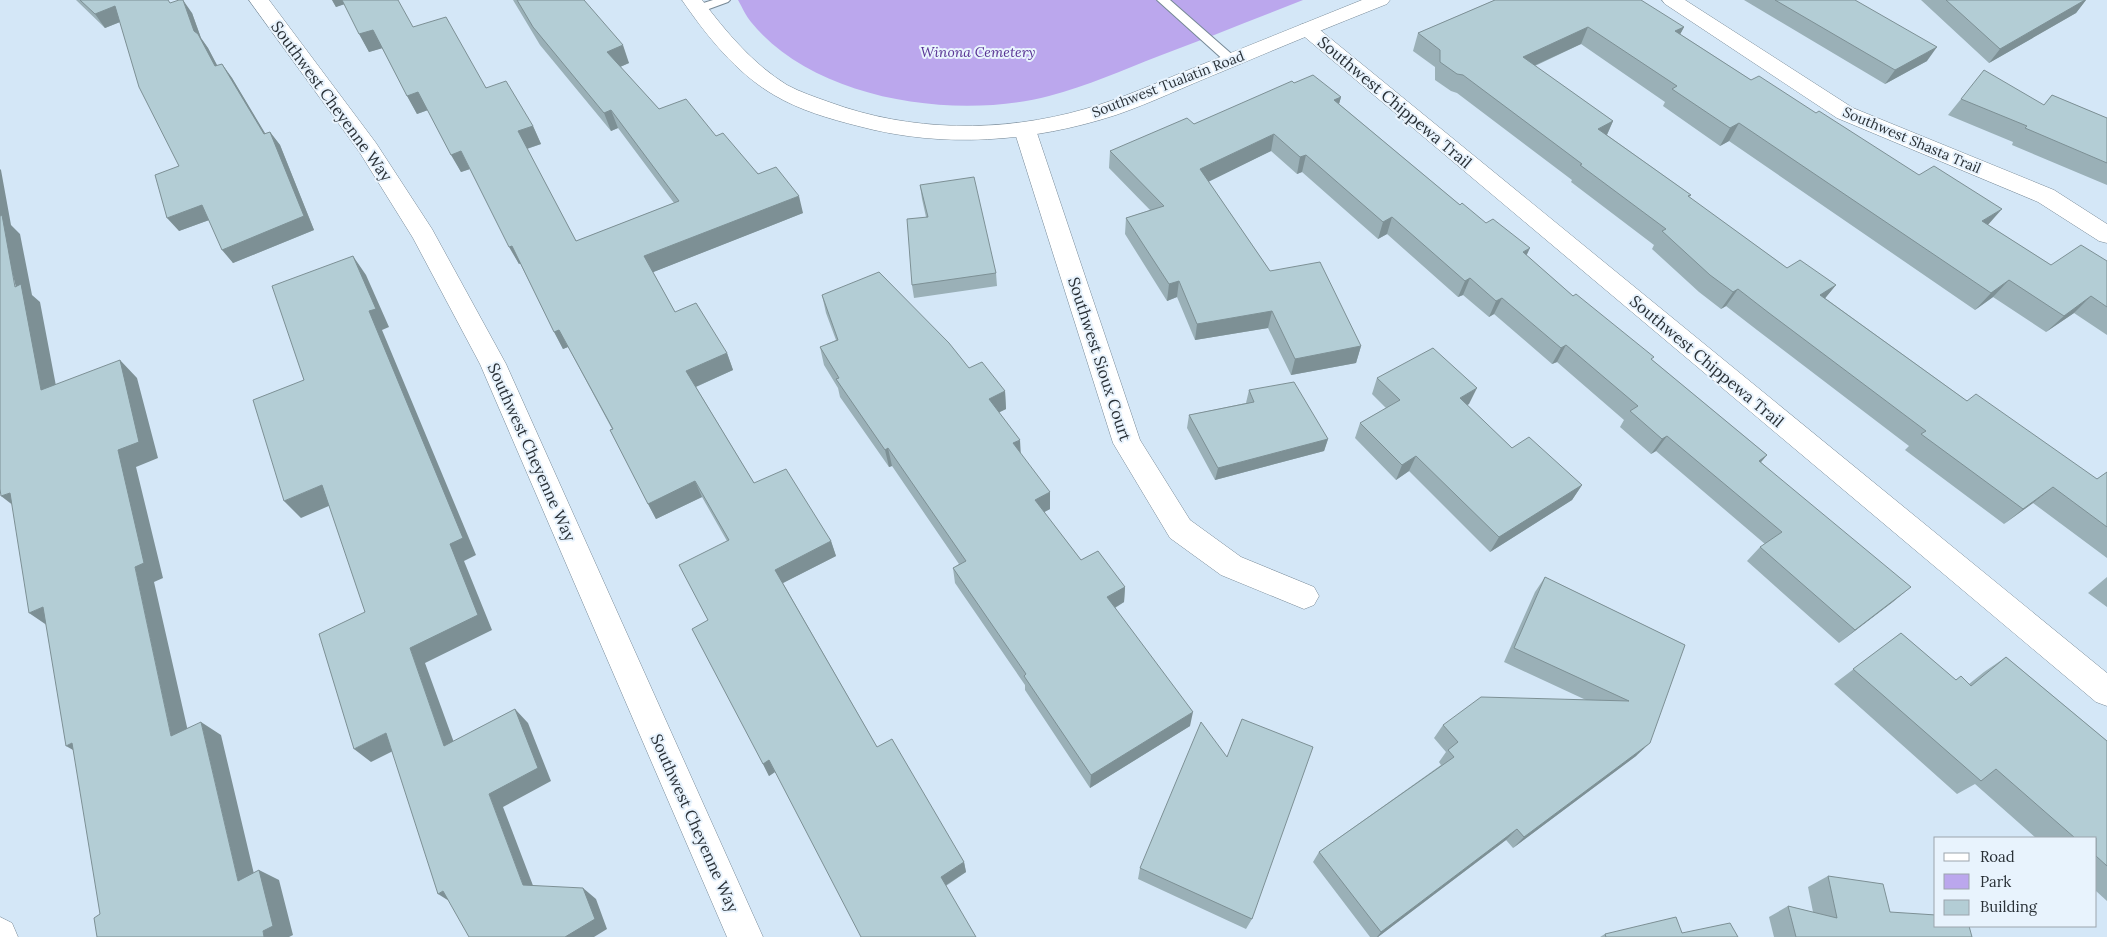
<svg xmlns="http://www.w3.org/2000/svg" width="2107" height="937" font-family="Lora,serif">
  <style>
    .green { fill: #bba7ed }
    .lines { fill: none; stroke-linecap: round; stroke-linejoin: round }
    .lane-casing { stroke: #778997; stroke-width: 2 }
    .street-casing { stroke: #778997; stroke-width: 1 }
    .secondary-casing { stroke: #778997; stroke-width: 1 }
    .lane { fill: #fff; fill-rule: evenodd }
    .street { fill: #fff; fill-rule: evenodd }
    .secondary { fill: #fff; fill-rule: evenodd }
    .wall { fill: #9ab0b7 }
    .shaded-wall { fill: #7d9095 }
    .building { fill: #b3cdd5; stroke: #7d9095 }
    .labels { text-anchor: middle; stroke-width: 4; stroke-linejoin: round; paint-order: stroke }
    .far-park-label { font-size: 14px; font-style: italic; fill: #573293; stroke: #e8f3fd }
    .far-street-label { font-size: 14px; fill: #293036; stroke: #e8f3fd }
    .street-label { font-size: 16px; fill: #293036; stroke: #e8f3fd }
  </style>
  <rect width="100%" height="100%" fill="#d4e7f7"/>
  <path class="green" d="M 738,0 L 1303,0 C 1255,19 1207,38 1159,56 C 1123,70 1087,86 1049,96 C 956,120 815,101 751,22 C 746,16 742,7 738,0 Z"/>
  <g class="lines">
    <defs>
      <path id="lane" d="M 713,0 L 730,0 L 728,2 L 698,13 L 692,9 L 694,6 Z
        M 1157,0 L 1170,0 L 1235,57 L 1237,60 L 1235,63 L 1227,63 Z"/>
      <path id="street" d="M 249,0 L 269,0 L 376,143 L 432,229 L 506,364 L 763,937 L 727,937 L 480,364 L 413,238 L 360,153 Z
        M 1662,0 L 1685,0 L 1853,108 L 2054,190 L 2107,224 L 2107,243 L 2099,241 L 2038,202 L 1837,118 L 1665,4 Z
        M 1307,23 L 1314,25 L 2107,673 L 2107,706 L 2096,702 L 1300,33 L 1297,29 L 1300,25 Z
        M 1025,123 L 1033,125 L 1036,130 L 1140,440 L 1190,520 L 1241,557 L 1314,587 L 1319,596 L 1314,605 L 1304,609 L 1221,575 L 1170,538 L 1113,443 L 1014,130 L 1017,125 Z
        M 0,917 L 12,923 L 18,937 L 0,937 Z"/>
      <path id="secondary" d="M 682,0 L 702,0 C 726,32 753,64 787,85 C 800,92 815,97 829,102 C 910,132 1002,133 1085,109 C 1121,99 1156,83 1191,69 C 1248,46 1305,23 1362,0 L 1390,0 L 1387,4 C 1331,26 1276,49 1221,72 C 1186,86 1151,103 1116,115 C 1033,142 943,149 858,126 C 830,119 799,110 774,95 C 736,73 706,35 682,0 Z"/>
    </defs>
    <use href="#lane" class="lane-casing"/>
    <use href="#street" class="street-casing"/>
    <use href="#secondary" class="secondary-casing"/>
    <use href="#lane" class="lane"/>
    <use href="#street" class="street"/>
    <use href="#secondary" class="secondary"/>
  </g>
  <path class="wall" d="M 76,0 L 168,0 L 170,3 L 192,13 L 201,38 L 208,48 L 217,66 L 222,64 L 232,78 L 265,134 L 270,132 L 280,145 L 314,230 L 233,263 L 209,220 L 179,231 L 179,166 L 120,22 L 105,28 Z
    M 332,0 L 413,27 L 533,126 L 541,144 L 527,149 L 576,241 L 674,203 L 618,128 L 611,131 L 540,45 L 513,0 L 584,0 L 629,63 L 620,67 L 659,109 L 716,136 L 803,213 L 653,272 L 675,312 L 727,353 L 733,370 L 696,387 L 754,483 L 831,541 L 836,556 L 783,583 L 877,747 L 964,862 L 966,872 L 946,886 L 775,772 L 769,776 L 763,764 L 708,621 L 727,541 L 702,497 L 656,519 L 610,430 L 612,429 L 568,347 L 563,349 L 520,263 L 519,264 L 470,169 L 461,172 L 428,110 L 417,114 L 382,48 L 369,52 L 344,4 L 336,7 Z
    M 1495,0 L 1684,27 L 1680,34 L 1751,80 L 1988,225 L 2051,265 L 2107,261 L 2107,335 L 2074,313 L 2046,332 L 1993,297 L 1975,310 L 1729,141 L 1720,146 L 1663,106 L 1665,102 L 1581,44 L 1535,66 L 1613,121 L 1607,135 L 1691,195 L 1689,197 L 1787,268 L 1836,285 L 1825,298 L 1967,401 L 2097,479 L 2107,472 L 2107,558 L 2033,503 L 2004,524 L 1905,450 L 1909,446 L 1757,330 L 1726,306 L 1721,309 L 1699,292 L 1652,249 L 1654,245 L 1571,182 L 1572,180 L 1457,93 L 1451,91 L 1435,80 L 1435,67 L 1413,51 L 1418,33 Z
    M 1744,0 L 1855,0 L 1927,61 L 1885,84 Z
    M 1921,0 L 2086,0 L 2076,13 L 1989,63 Z
    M 1294,83 L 1341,97 L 1339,104 L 1460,205 L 1526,255 L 1573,296 L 1652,360 L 1767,455 L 1761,462 L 1894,601 L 1839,643 L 1747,561 L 1760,547 L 1765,544 L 1656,451 L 1651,454 L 1620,427 L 1624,420 L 1557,362 L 1552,364 L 1494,314 L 1489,317 L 1463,295 L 1458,297 L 1387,234 L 1378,239 L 1302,172 L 1297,174 L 1271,151 L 1208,181 L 1270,271 L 1361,346 L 1356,363 L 1291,375 L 1268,328 L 1195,340 L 1177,297 L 1167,301 L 1125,234 L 1126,218 L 1150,210 L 1109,168 L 1110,151 L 1194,124 Z
    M 2052,95 L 2107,118 L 2107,185 L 2012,145 L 2013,142 L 1948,115 L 1961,99 L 2044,105 Z
    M 920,185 L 996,273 L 997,286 L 914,298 L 912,285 L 926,217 L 922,199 Z
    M 822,295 L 969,368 L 1005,391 L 1006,409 L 999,412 L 1050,509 L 1044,512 L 1081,560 L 1125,587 L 1124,602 L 1115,608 L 1190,726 L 1090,788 L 1025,690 L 1025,685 L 955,583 L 953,568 L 959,564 L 892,466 L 889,467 L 840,397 L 838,388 L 824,365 L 820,347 L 836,340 L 826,313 Z
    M 1377,378 L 1469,404 L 1467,405 L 1512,448 L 1582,485 L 1572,500 L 1490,552 L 1409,471 L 1396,480 L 1355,438 L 1360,423 L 1386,408 L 1372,394 Z
    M 1249,390 L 1328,439 L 1324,451 L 1215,480 L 1187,428 L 1189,415 L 1246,403 Z
    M 1545,577 L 1685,645 L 1636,756 L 1513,848 L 1506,840 L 1378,937 L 1370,937 L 1313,862 L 1319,852 L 1441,765 L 1439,762 L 1446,752 L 1434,738 L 1443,725 L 1586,700 L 1504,662 L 1535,592 Z
    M 2107,577 L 2107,607 L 2088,593 Z
    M 1901,633 L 1955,680 L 1969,684 L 1984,672 L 2006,657 L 2107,741 L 2107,901 L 2096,891 L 2096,838 L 2036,838 L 1975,784 L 1957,794 L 1834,684 Z
    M 1227,757 L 1252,919 L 1246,929 L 1138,879 L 1140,868 Z
    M 1828,876 L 1890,912 L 1972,937 L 1774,937 L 1769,917 L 1788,906 L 1813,912 L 1808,887 Z
    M 1682,933 L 1738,937 L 1600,937 L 1605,934 Z"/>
  <path class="shaded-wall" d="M 183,0 L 192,13 L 201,38 L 208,48 L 225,80 L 215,66 L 194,31 Z
    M 332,0 L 343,0 L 345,4 L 336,7 Z
    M 2085,0 L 2086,0 L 2076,13 L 1989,63 L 2000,49 Z
    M 115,6 L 125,20 L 105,28 L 95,14 Z
    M 1588,27 L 1581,44 L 1516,74 L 1523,57 Z
    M 1684,27 L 1675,44 L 1675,31 Z
    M 373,30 L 383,48 L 369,52 L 359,34 Z
    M 623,45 L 629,63 L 613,70 L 607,52 Z
    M 1937,47 L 1927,61 L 1885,84 L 1895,70 Z
    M 222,64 L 232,78 L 274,148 L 264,134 Z
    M 418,92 L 428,110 L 417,114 L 407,96 Z
    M 1341,97 L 1336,114 L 1334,100 Z
    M 611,110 L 618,128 L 611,131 L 604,113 Z
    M 1613,121 L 1605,139 L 1598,129 Z
    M 1739,123 L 1729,141 L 1720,146 L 1730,128 Z
    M 533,126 L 541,144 L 526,149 L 518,131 Z
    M 270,132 L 280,145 L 314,230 L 233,263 L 222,250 Z
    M 1274,134 L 1271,151 L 1198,187 L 1200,169 Z
    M 461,151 L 470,169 L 461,172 L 451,155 Z
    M 1306,155 L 1302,172 L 1297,174 L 1300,157 Z
    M 0,169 L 1,170 L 11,225 L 20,234 L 32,295 L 40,302 L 60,407 L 41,390 L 0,222 Z
    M 799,196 L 803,213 L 651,273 L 644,256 Z
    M 202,205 L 212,219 L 179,231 L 167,218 Z
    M 2002,209 L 1987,226 L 1982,221 Z
    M 1392,217 L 1387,234 L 1378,239 L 1383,222 Z
    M 512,246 L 521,263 L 519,264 L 509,247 Z
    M 1530,248 L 1522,265 L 1523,252 Z
    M 353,256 L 366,275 L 389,327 L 382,330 L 476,555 L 464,561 L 492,630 L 425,663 L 460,759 L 444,746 L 410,648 L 450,544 L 369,311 Z
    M 1470,278 L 1463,295 L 1458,297 L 1465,281 Z
    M 2009,280 L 1993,297 L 1975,310 L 1991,293 Z
    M 1179,281 L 1177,297 L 1167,301 L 1169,284 Z
    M 1836,285 L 1822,302 L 1820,295 Z
    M 1738,289 L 1726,306 L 1721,309 L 1733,292 Z
    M 2091,296 L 2074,313 L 2046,332 L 2064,316 Z
    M 1502,298 L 1494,314 L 1489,317 L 1496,301 Z
    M 1272,311 L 1268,328 L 1195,340 L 1197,324 Z
    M 559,330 L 568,347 L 563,349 L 554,332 Z
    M 1566,345 L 1557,362 L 1552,364 L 1561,348 Z
    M 1361,346 L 1356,363 L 1291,375 L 1295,359 Z
    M 727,353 L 733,370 L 693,388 L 686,371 Z
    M 120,360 L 137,378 L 158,458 L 136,467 L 163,578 L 154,582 L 192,749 L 171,736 L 135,567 L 118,450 Z
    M 1477,388 L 1469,404 L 1452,413 L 1460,398 Z
    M 1005,391 L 1006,409 L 990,417 L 989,399 Z
    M 1667,436 L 1656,451 L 1651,454 L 1662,439 Z
    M 1328,439 L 1324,451 L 1215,480 L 1218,468 Z
    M 1020,440 L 1021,457 L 1013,443 Z
    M 888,448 L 892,466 L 889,467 L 885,450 Z
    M 1767,455 L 1754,470 L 1759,461 Z
    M 1416,456 L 1409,471 L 1396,480 L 1402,465 Z
    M 695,481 L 702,497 L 656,519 L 648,504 Z
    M 322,485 L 338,502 L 301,518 L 284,501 Z
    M 1582,485 L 1572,500 L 1490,552 L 1499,537 Z
    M 2053,487 L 2033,503 L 2004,524 L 2023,509 Z
    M 1050,492 L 1050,509 L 1035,517 L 1035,500 Z
    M 10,493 L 23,513 L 1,496 Z
    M 831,541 L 836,556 L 781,584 L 775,570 Z
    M 1125,587 L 1124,602 L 1106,613 L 1107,597 Z
    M 1911,587 L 1894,601 L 1839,643 L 1855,630 Z
    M 43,607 L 51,628 L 29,613 Z
    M 515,709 L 528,723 L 551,781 L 503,807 L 537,896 L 523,885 L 489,794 Z
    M 1193,712 L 1190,726 L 1090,788 L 1091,775 Z
    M 201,722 L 221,735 L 258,891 L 238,881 Z
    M 386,733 L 403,746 L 371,762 L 354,749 Z
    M 72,743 L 89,759 L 66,746 Z
    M 1650,743 L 1636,756 L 1513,848 L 1524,837 Z
    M 769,760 L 775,772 L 769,776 L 763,764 Z
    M 1517,829 L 1506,840 L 1378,937 L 1377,937 L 1381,932 Z
    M 964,862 L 966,872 L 943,887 L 941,877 Z
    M 259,870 L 279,880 L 293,935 L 289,937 L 264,937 L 263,931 Z
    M 583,888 L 596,899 L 607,929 L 594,937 L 565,937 Z
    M 443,891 L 454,904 L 438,894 Z"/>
  <path class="building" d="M 80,0 L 168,0 L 170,3 L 179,0 L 183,0 L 194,31 L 198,34 L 215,66 L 222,64 L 264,134 L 270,132 L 304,216 L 222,250 L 202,205 L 167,218 L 155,175 L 179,166 L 139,87 L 115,6 L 95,14 Z
    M 342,0 L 398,0 L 413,27 L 446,17 L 486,88 L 506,81 L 533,126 L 518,131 L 576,241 L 679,201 L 611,110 L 604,113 L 533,27 L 517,0 L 584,0 L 623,45 L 607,52 L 659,109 L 686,99 L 716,136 L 723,133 L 758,174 L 776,167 L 799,196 L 644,256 L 675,312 L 696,303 L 727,353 L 686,371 L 754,483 L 786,469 L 831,541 L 775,570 L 877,747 L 892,739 L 964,862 L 941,877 L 976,937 L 861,937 L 769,760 L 763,764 L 692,629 L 708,620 L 679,565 L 729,540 L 695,481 L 648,504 L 610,430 L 613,429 L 559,330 L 554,332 L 512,246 L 509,247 L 461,151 L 451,155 L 418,92 L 407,96 L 373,30 L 359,34 Z
    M 1495,0 L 1641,0 L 1684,27 L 1675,31 L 1751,80 L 1759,76 L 1816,113 L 1819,111 L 1919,175 L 1934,166 L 2002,209 L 1982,221 L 2051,265 L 2081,245 L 2107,261 L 2107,307 L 2091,296 L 2064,316 L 2009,280 L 1991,293 L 1739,123 L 1730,128 L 1672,89 L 1677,86 L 1588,27 L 1523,57 L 1613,121 L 1598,129 L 1691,195 L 1688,196 L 1787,268 L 1800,260 L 1836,285 L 1820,295 L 1967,401 L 1976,394 L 2097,479 L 2107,472 L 2107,527 L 2053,487 L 2023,509 L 1921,434 L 1926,431 L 1769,313 L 1738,289 L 1733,292 L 1710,275 L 1662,231 L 1666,229 L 1580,165 L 1582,164 L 1463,75 L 1457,74 L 1440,62 L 1440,50 L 1418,33 Z
    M 1775,0 L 1855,0 L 1937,47 L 1895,70 Z
    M 1946,0 L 2085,0 L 2000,49 Z
    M 1984,70 L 2044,105 L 2052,95 L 2107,118 L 2107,163 L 2025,128 L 2027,126 L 1961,99 Z
    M 1313,75 L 1341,97 L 1334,100 L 1460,205 L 1462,203 L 1486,223 L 1493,219 L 1530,248 L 1523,252 L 1573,296 L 1576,294 L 1654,357 L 1651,359 L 1767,455 L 1759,461 L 1911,587 L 1855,630 L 1760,547 L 1782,532 L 1667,436 L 1662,439 L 1630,411 L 1638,406 L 1566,345 L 1561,348 L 1502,298 L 1496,301 L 1470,278 L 1465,281 L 1392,217 L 1383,222 L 1306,155 L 1300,157 L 1274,134 L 1200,169 L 1270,271 L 1320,262 L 1361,346 L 1295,359 L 1272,311 L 1197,324 L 1179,281 L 1169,284 L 1126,218 L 1164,206 L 1110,151 L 1187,118 L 1194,124 L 1292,81 L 1294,83 Z
    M 974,177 L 996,273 L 912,285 L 907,219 L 928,217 L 920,185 Z
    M 2,215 L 15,287 L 21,284 L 41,390 L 120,360 L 139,442 L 118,450 L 144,563 L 135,567 L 171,736 L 201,722 L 238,881 L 259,870 L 273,926 L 263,931 L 264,937 L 97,937 L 94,918 L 100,914 L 72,743 L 66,746 L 43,607 L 29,613 L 10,493 L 1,496 L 0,489 L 0,216 Z
    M 353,256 L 376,309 L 369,311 L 463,538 L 450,544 L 478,615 L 410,648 L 444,746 L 515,709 L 538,768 L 489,794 L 523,885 L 583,888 L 595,919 L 565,937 L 469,937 L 443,891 L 438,894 L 386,733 L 354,749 L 319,634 L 365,612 L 322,485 L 284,501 L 253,400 L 304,380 L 272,286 Z
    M 879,272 L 949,343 L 969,368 L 982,362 L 1005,391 L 989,399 L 1020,440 L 1013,443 L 1050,492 L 1035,500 L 1081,560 L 1098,551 L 1125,587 L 1107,597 L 1193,712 L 1091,775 L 1024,676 L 1026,674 L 953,568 L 966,561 L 888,448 L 885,450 L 836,379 L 839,378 L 820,347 L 838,340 L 822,295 Z
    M 1433,348 L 1477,388 L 1460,398 L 1512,448 L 1529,437 L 1582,485 L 1499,537 L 1416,456 L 1402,465 L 1360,423 L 1400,400 L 1377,378 Z
    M 1294,382 L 1328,439 L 1218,468 L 1189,415 L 1254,402 L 1249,390 Z
    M 1545,577 L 1685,645 L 1650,743 L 1524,837 L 1517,829 L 1381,932 L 1319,852 L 1454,757 L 1448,750 L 1458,742 L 1443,725 L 1481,697 L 1629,701 L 1514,648 Z
    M 1901,633 L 1956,680 L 1961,676 L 1971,686 L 2006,657 L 2107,741 L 2107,866 L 2096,856 L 2096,838 L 2075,838 L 1996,769 L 1981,781 L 1853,669 Z
    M 1242,719 L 1313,747 L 1252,919 L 1140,868 L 1201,722 L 1227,757 Z
    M 1828,876 L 1883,884 L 1890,912 L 1936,915 L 1936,926 L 1969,926 L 1972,937 L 1796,937 L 1788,906 L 1837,918 Z
    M 1676,917 L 1682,933 L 1730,923 L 1738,937 L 1606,937 L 1605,934 Z"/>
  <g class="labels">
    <g class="far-park-label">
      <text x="978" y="57">Winona Cemetery</text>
    </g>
    <g class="far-street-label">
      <text transform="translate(1168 84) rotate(-21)" y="5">Southwest Tualatin Road</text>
      <text transform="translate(1912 140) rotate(23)" y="5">Southwest Shasta Trail</text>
    </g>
    <g class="street-label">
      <text transform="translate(332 101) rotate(54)" y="6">Southwest Cheyenne Way</text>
      <text transform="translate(1395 102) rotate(40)" y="6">Southwest Chippewa Trail</text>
      <text transform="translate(1100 359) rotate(72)" y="6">Southwest Sioux Court</text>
      <text transform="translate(1707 361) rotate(40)" y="6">Southwest Chippewa Trail</text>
      <text transform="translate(532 452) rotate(66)" y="6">Southwest Cheyenne Way</text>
      <text transform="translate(695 823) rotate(66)" y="6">Southwest Cheyenne Way</text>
    </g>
  </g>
  <rect x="1934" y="837" width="162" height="90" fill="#e8f3fd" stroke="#9ca5ad"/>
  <rect x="1944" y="853" width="25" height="8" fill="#ffffff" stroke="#9ca5ad"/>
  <text x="1980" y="862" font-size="15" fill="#293036">Road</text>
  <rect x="1944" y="874" width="25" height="15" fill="#bba7ed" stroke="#9ca5ad"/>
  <text x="1980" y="887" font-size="15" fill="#293036">Park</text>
  <rect x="1944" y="900" width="25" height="15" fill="#b3cdd5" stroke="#9ca5ad"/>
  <text x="1980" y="912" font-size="15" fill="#293036">Building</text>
</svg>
